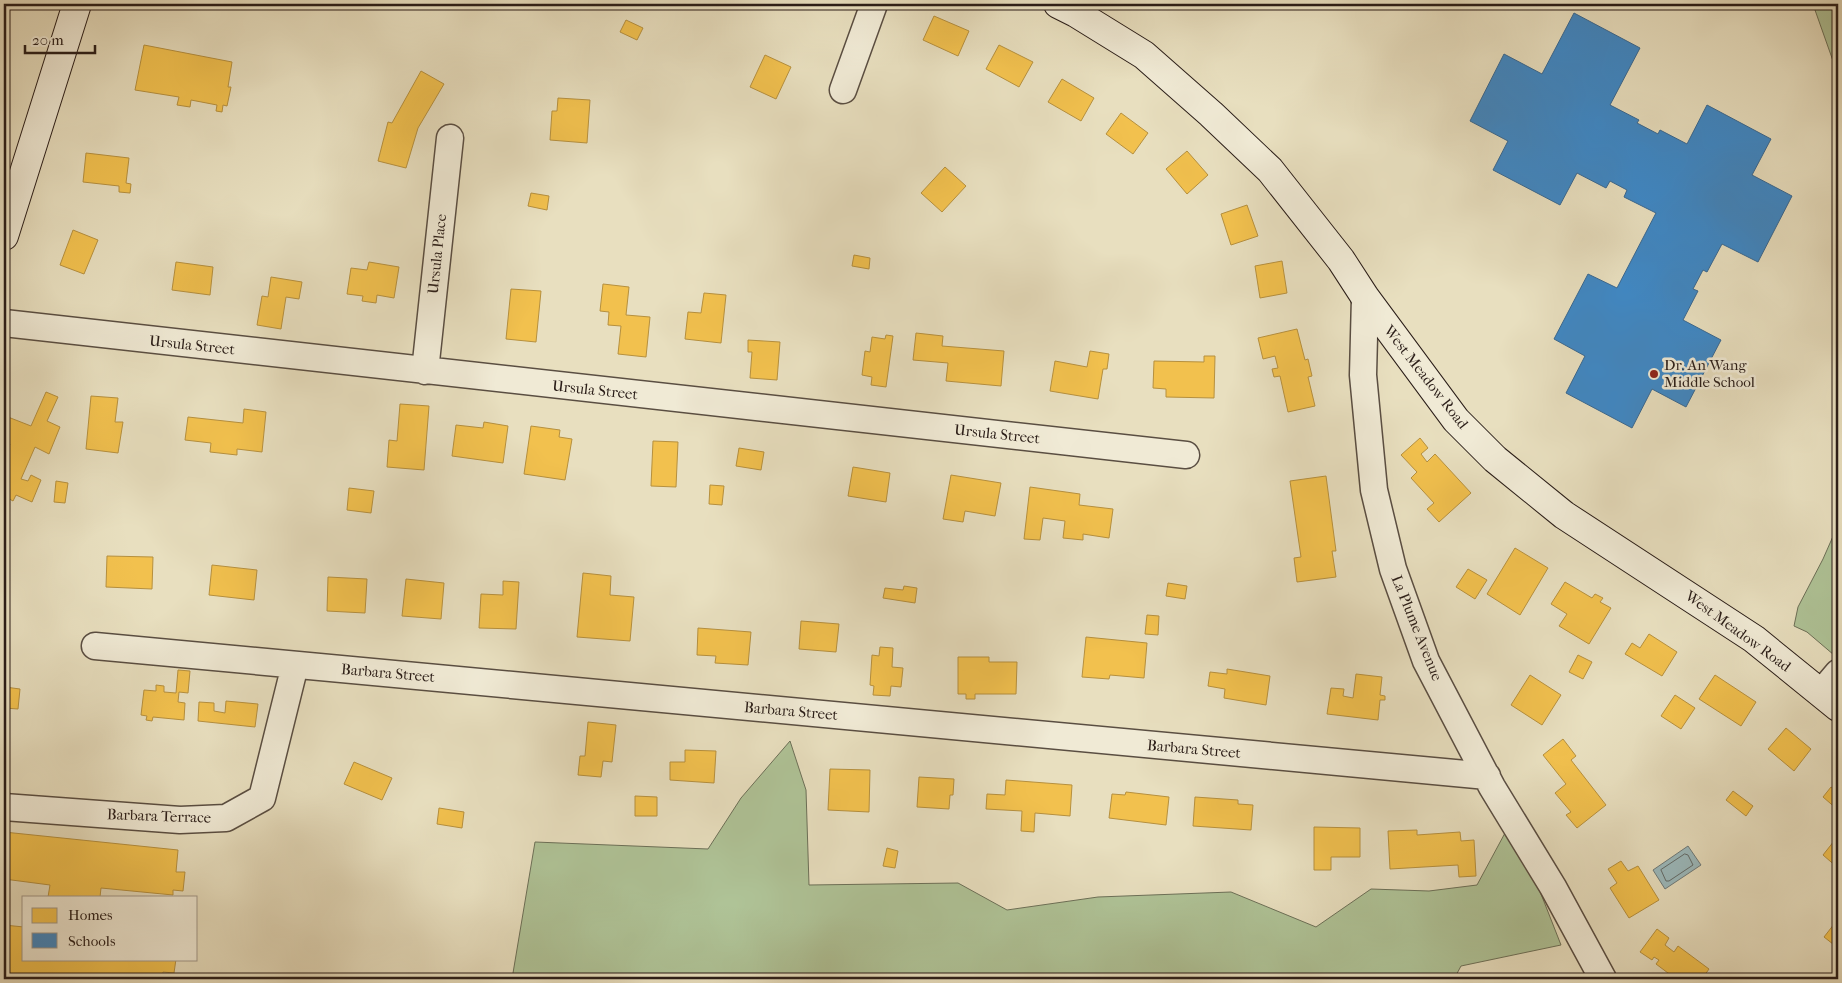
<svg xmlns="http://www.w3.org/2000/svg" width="1842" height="983" font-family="'IM FELL French Canon',serif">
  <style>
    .green { fill: #afc397; stroke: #6c7058 }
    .water { fill: #9cbabd; stroke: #6e7b7b }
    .homes { fill: #f2c14e; stroke: #b6903e }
    .schools { fill: #3f88c5; stroke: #396891 }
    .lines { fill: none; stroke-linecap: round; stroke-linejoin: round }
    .shore { stroke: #636c6a; stroke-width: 1 }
    .street-casing { stroke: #5a4e42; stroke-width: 29 }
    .secondary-casing { stroke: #2a1d18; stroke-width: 30 }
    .street { stroke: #f0ead5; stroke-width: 26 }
    .secondary { stroke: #f0ead5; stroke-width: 28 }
    .poi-dot { fill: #8f2418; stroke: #f0ead5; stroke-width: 2 }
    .labels { text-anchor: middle; stroke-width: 5; stroke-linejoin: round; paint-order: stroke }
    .street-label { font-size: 15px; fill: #2a1d18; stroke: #f0ead5 }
    .poi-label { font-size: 15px; fill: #2a1d18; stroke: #f0ead5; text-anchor: start }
  </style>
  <rect width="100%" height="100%" fill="#e8dfbf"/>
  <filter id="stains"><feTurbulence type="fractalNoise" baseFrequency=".004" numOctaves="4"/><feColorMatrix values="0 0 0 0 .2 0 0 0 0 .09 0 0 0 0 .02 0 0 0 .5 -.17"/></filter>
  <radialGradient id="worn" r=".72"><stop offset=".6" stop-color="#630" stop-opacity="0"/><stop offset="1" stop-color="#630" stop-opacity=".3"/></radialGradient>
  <path class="green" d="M 1812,4 L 1838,4 L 1838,75 L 1815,10 Z
    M 1838,525 L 1838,650 L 1834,655 L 1807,632 L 1794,626 L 1798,607 L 1823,559 Z
    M 790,741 L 806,790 L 809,885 L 958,883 L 1007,910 L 1098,897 L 1231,892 L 1316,927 L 1371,889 L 1429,891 L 1477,885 L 1512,820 L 1561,945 L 1461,966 L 1454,979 L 512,979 L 535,842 L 708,849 L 741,798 Z"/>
  <path class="water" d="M 1688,846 L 1701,865 L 1665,889 L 1653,870 Z"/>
  <path class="homes" d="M 934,16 L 969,31 L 958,56 L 923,40 Z
    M 626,20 L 643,28 L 637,40 L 620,32 Z
    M 144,45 L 232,62 L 228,87 L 231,87 L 227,106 L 223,105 L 222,112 L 216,111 L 217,105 L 191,100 L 190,107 L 177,105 L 179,97 L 135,90 Z
    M 999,45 L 1033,62 L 1019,87 L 986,69 Z
    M 765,55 L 791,67 L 776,99 L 750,87 Z
    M 421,71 L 444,84 L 418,128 L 406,168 L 378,161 L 388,122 L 392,123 Z
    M 1062,79 L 1094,98 L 1081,121 L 1048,102 Z
    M 558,98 L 590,100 L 587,143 L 550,140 L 552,111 L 557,111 Z
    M 1121,113 L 1148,133 L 1133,154 L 1106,134 Z
    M 1187,151 L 1208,175 L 1187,194 L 1166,169 Z
    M 86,153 L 129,158 L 126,183 L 131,184 L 130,193 L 119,192 L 119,186 L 83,182 Z
    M 945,167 L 966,186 L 942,212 L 921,193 Z
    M 531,193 L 549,196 L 547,210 L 528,206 Z
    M 1247,205 L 1258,236 L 1231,245 L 1221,214 Z
    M 73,230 L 98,240 L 84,274 L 60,265 Z
    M 854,255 L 870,258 L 869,269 L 852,266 Z
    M 1282,261 L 1287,293 L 1260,298 L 1255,266 Z
    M 176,262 L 213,267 L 210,295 L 172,290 Z
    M 369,262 L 399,267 L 394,298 L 377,295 L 376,303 L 362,301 L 363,296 L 347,294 L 351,268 L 367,270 Z
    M 271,277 L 302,282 L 299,299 L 286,297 L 281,329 L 257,325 L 262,296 L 268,297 Z
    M 603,284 L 629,287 L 626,315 L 650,317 L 646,357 L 618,354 L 621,326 L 608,325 L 609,312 L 600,311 Z
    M 511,289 L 541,291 L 536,342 L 506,339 Z
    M 704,293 L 726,295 L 721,343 L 685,339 L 688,312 L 701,313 Z
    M 1297,329 L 1305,360 L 1308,359 L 1312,376 L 1308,377 L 1315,406 L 1288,412 L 1280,376 L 1274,377 L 1272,369 L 1278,368 L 1275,356 L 1263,359 L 1258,338 Z
    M 916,333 L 943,336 L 942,346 L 1004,351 L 1001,386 L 946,381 L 948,363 L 913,360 Z
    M 886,335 L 893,336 L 886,387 L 871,385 L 872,377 L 862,375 L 865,351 L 870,352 L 872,337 L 885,339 Z
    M 748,340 L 780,342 L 777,380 L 750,378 L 752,352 L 748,352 Z
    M 1090,351 L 1109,354 L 1107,369 L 1103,369 L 1098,399 L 1050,391 L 1055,361 L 1087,367 Z
    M 1204,356 L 1215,356 L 1214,398 L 1166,397 L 1166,389 L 1153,388 L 1154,361 L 1204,362 Z
    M 46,392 L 58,397 L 47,421 L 60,427 L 49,454 L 35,447 L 21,479 L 28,481 L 31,475 L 41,480 L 32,502 L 16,495 L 13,501 L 4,496 L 4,459 L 10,444 L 4,442 L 4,426 L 8,417 L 31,426 Z
    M 91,396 L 118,398 L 115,422 L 123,422 L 118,453 L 86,449 Z
    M 400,404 L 429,406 L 424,470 L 387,467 L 389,440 L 397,441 Z
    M 244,409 L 266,412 L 262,452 L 237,449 L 237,455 L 210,452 L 211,443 L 185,440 L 188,417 L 243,423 Z
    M 484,422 L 508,426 L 503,463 L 452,456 L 456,425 L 483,428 Z
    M 531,426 L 560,430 L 559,437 L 572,439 L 565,480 L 524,474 Z
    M 1420,438 L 1428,448 L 1421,454 L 1427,462 L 1435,454 L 1471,493 L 1439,522 L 1427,509 L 1434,503 L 1411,478 L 1417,472 L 1401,455 Z
    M 653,441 L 678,442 L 676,487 L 651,486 Z
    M 739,448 L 764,452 L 761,470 L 736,466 Z
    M 853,467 L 890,473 L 886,502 L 848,496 Z
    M 951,475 L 1001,483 L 995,516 L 965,511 L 963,522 L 943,519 Z
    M 1326,476 L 1336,551 L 1332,551 L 1336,577 L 1297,582 L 1294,558 L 1301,557 L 1290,481 Z
    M 56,481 L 68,483 L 65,503 L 54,502 Z
    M 710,485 L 724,486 L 722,505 L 709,504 Z
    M 1030,487 L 1080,494 L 1079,505 L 1113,509 L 1109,538 L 1083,534 L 1083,540 L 1063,538 L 1065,521 L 1043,518 L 1040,540 L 1024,539 Z
    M 349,488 L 374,491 L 371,513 L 347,510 Z
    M 1515,548 L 1548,568 L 1520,615 L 1487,594 Z
    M 107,556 L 153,557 L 152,589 L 106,587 Z
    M 212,565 L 257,570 L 254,600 L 209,595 Z
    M 1468,569 L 1487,580 L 1475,599 L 1456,587 Z
    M 583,573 L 611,576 L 610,595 L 634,597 L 630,641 L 577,637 Z
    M 328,577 L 367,579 L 365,613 L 327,611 Z
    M 406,579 L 444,583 L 441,619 L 402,616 Z
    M 503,581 L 519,582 L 516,629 L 479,628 L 481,594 L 503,595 Z
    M 1565,582 L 1592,598 L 1595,594 L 1603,598 L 1600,602 L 1611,608 L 1589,644 L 1559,626 L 1567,614 L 1551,604 Z
    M 1168,583 L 1187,586 L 1185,599 L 1166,596 Z
    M 904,586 L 917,588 L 915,603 L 883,598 L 885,588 L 903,590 Z
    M 1147,615 L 1159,616 L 1158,635 L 1145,634 Z
    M 801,621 L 839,624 L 836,652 L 799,649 Z
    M 698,628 L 751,632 L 748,665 L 715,663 L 716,656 L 697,655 Z
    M 1649,634 L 1677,652 L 1662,676 L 1625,654 L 1632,643 L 1640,648 Z
    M 1086,637 L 1147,643 L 1144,678 L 1110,675 L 1109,679 L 1082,677 Z
    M 880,647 L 893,648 L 892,667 L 903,668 L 901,687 L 891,686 L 890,696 L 873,695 L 874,686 L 870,685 L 872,655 L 879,656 Z
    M 1578,655 L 1592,662 L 1583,679 L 1569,672 Z
    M 958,657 L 989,657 L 989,662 L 1017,662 L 1016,694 L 975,694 L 975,699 L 966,699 L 966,694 L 958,694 Z
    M 1227,669 L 1270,676 L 1266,705 L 1224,698 L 1225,689 L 1208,686 L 1210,672 L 1227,674 Z
    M 178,670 L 190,671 L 188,693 L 179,692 L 178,702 L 185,703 L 184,720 L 153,717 L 152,721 L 146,720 L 147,716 L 141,715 L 144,690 L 156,691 L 156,685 L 164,686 L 164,692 L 176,693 Z
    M 1356,674 L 1382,677 L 1380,695 L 1385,696 L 1385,700 L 1380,700 L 1378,720 L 1327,714 L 1331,688 L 1344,689 L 1343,696 L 1353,698 Z
    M 1530,675 L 1561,695 L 1542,725 L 1511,705 Z
    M 1715,675 L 1756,702 L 1741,726 L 1699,699 Z
    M 4,683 L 6,683 L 5,687 L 20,689 L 18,709 L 4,708 Z
    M 1675,695 L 1695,708 L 1681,729 L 1661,716 Z
    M 226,701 L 258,704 L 255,727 L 198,721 L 199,702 L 214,703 L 214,711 L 225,713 Z
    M 588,722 L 616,725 L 612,762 L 603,761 L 601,777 L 578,775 L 580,756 L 585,756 Z
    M 1786,728 L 1811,749 L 1794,771 L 1768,749 Z
    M 1563,739 L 1576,756 L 1571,760 L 1606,805 L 1577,828 L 1566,815 L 1571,812 L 1555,793 L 1566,784 L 1543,755 Z
    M 685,750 L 716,751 L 714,783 L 670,780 L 670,762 L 685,762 Z
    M 354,762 L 392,778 L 382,800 L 344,784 Z
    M 830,769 L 870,770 L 869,812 L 828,810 Z
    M 919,777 L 954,779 L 953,795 L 950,795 L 949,809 L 917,807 Z
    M 1006,780 L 1072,785 L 1070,816 L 1035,813 L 1034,832 L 1021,831 L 1022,811 L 986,809 L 987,794 L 1005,795 Z
    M 1831,787 L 1838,792 L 1838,810 L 1823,797 Z
    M 1733,791 L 1753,806 L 1746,816 L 1726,800 Z
    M 1126,792 L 1169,797 L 1166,825 L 1109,818 L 1112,794 L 1125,795 Z
    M 635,796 L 657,797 L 657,816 L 635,816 Z
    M 1195,797 L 1238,800 L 1238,804 L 1253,805 L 1251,830 L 1193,826 Z
    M 439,808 L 464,812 L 462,828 L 437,824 Z
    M 1314,827 L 1360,828 L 1360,857 L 1331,857 L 1331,870 L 1314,870 Z
    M 1417,830 L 1417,835 L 1460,832 L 1461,841 L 1474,840 L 1476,876 L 1459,877 L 1458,865 L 1390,869 L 1388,831 Z
    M 4,832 L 178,850 L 176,872 L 185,872 L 183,891 L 173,890 L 173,895 L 101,888 L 100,897 L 48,897 L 50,885 L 4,879 Z
    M 1838,836 L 1838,868 L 1823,855 Z
    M 887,848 L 898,851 L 895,868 L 883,866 Z
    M 1621,861 L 1628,871 L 1638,866 L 1659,900 L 1629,918 L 1610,888 L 1617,883 L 1608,869 Z
    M 1838,919 L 1838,948 L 1824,937 Z
    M 4,925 L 24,927 L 24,959 L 176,959 L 174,973 L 163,972 L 162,979 L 4,979 Z
    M 1657,929 L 1669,938 L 1665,945 L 1674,952 L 1678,946 L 1709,969 L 1702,979 L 1676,979 L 1656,964 L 1659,960 L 1654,957 L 1652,960 L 1640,952 Z
    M 1476,974 L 1506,975 L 1506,979 L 1476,979 Z"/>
  <path class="schools" d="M 1574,13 L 1640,48 L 1610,105 L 1639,120 L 1637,123 L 1658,134 L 1660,130 L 1687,144 L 1707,105 L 1771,139 L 1752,175 L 1792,196 L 1758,262 L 1722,244 L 1707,272 L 1703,270 L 1693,289 L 1698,291 L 1683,320 L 1721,340 L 1686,407 L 1652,389 L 1632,428 L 1566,393 L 1585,356 L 1554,339 L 1588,274 L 1617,288 L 1656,213 L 1624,197 L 1627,190 L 1610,181 L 1606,188 L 1577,173 L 1560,205 L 1493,170 L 1508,141 L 1470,121 L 1504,54 L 1542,74 Z"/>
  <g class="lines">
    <path class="shore" d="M 1685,854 L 1688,855 L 1693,865 L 1669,881 L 1666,881 L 1661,870 Z"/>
    <defs>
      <path id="street" d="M 843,90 L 874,4
        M 1365,297 L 1363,375 L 1374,490 L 1393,569 L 1426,661 L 1492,787 L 1553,887 L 1603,979
        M 4,323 L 1186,455
        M 425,371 L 450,138
        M 95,646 L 1487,776
        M 1821,693 L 1838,673
        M 4,807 L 180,820 L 226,818 L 262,798 L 295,665"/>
      <path id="secondary" d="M 1058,4 L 1076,13 L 1144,55 L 1211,114 L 1270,170 L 1341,260 L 1365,297 L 1456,420 L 1495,459 L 1564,515 L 1754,639 L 1838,707
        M 4,236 L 77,4"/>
    </defs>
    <use href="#street" class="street-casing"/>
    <use href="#secondary" class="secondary-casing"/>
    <use href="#street" class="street"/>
    <use href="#secondary" class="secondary"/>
  </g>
  <circle class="poi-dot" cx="1654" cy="374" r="5"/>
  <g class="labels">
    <g class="street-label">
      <text transform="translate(437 254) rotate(-84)" y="5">Ursula Place</text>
      <text transform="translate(192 345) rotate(6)" y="5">Ursula Street</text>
      <text transform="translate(1426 377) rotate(52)" y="5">West Meadow Road</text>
      <text transform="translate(595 390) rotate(6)" y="5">Ursula Street</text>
      <text transform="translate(997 434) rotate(6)" y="5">Ursula Street</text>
      <text transform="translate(1417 628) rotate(68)" y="5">La Plume Avenue</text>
      <text transform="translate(1738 631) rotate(36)" y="5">West Meadow Road</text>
      <text transform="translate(388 673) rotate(5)" y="5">Barbara Street</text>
      <text transform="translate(791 711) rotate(5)" y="5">Barbara Street</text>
      <text transform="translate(1194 749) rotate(5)" y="5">Barbara Street</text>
      <text transform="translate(159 816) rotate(2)" y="5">Barbara Terrace</text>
    </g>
    <g class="poi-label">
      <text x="1664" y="370">Dr. An Wang<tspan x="1664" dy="17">Middle School</tspan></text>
    </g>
  </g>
  <rect width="1842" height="983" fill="none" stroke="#e8dfbf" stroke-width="20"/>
  <rect x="5" y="5" width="1832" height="973" fill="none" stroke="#2a1d18" stroke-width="2.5"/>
  <rect x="10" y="10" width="1822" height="963" fill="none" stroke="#2a1d18"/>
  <rect x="22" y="896" width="175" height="65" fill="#f0ead5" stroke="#a19889"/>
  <rect x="32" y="908" width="25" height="15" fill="#f2c14e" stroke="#a19889"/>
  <text x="68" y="920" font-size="15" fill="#2a1d18">Homes</text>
  <rect x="32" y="933" width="25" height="15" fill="#3f88c5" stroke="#a19889"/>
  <text x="68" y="946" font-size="15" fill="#2a1d18">Schools</text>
  <path d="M25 45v8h70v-8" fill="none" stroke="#2a1d18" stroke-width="2.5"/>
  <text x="32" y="45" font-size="15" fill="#2a1d18" stroke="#f0ead5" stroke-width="4" paint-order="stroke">20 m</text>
  <rect width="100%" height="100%" filter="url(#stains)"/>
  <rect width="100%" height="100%" fill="url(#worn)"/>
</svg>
